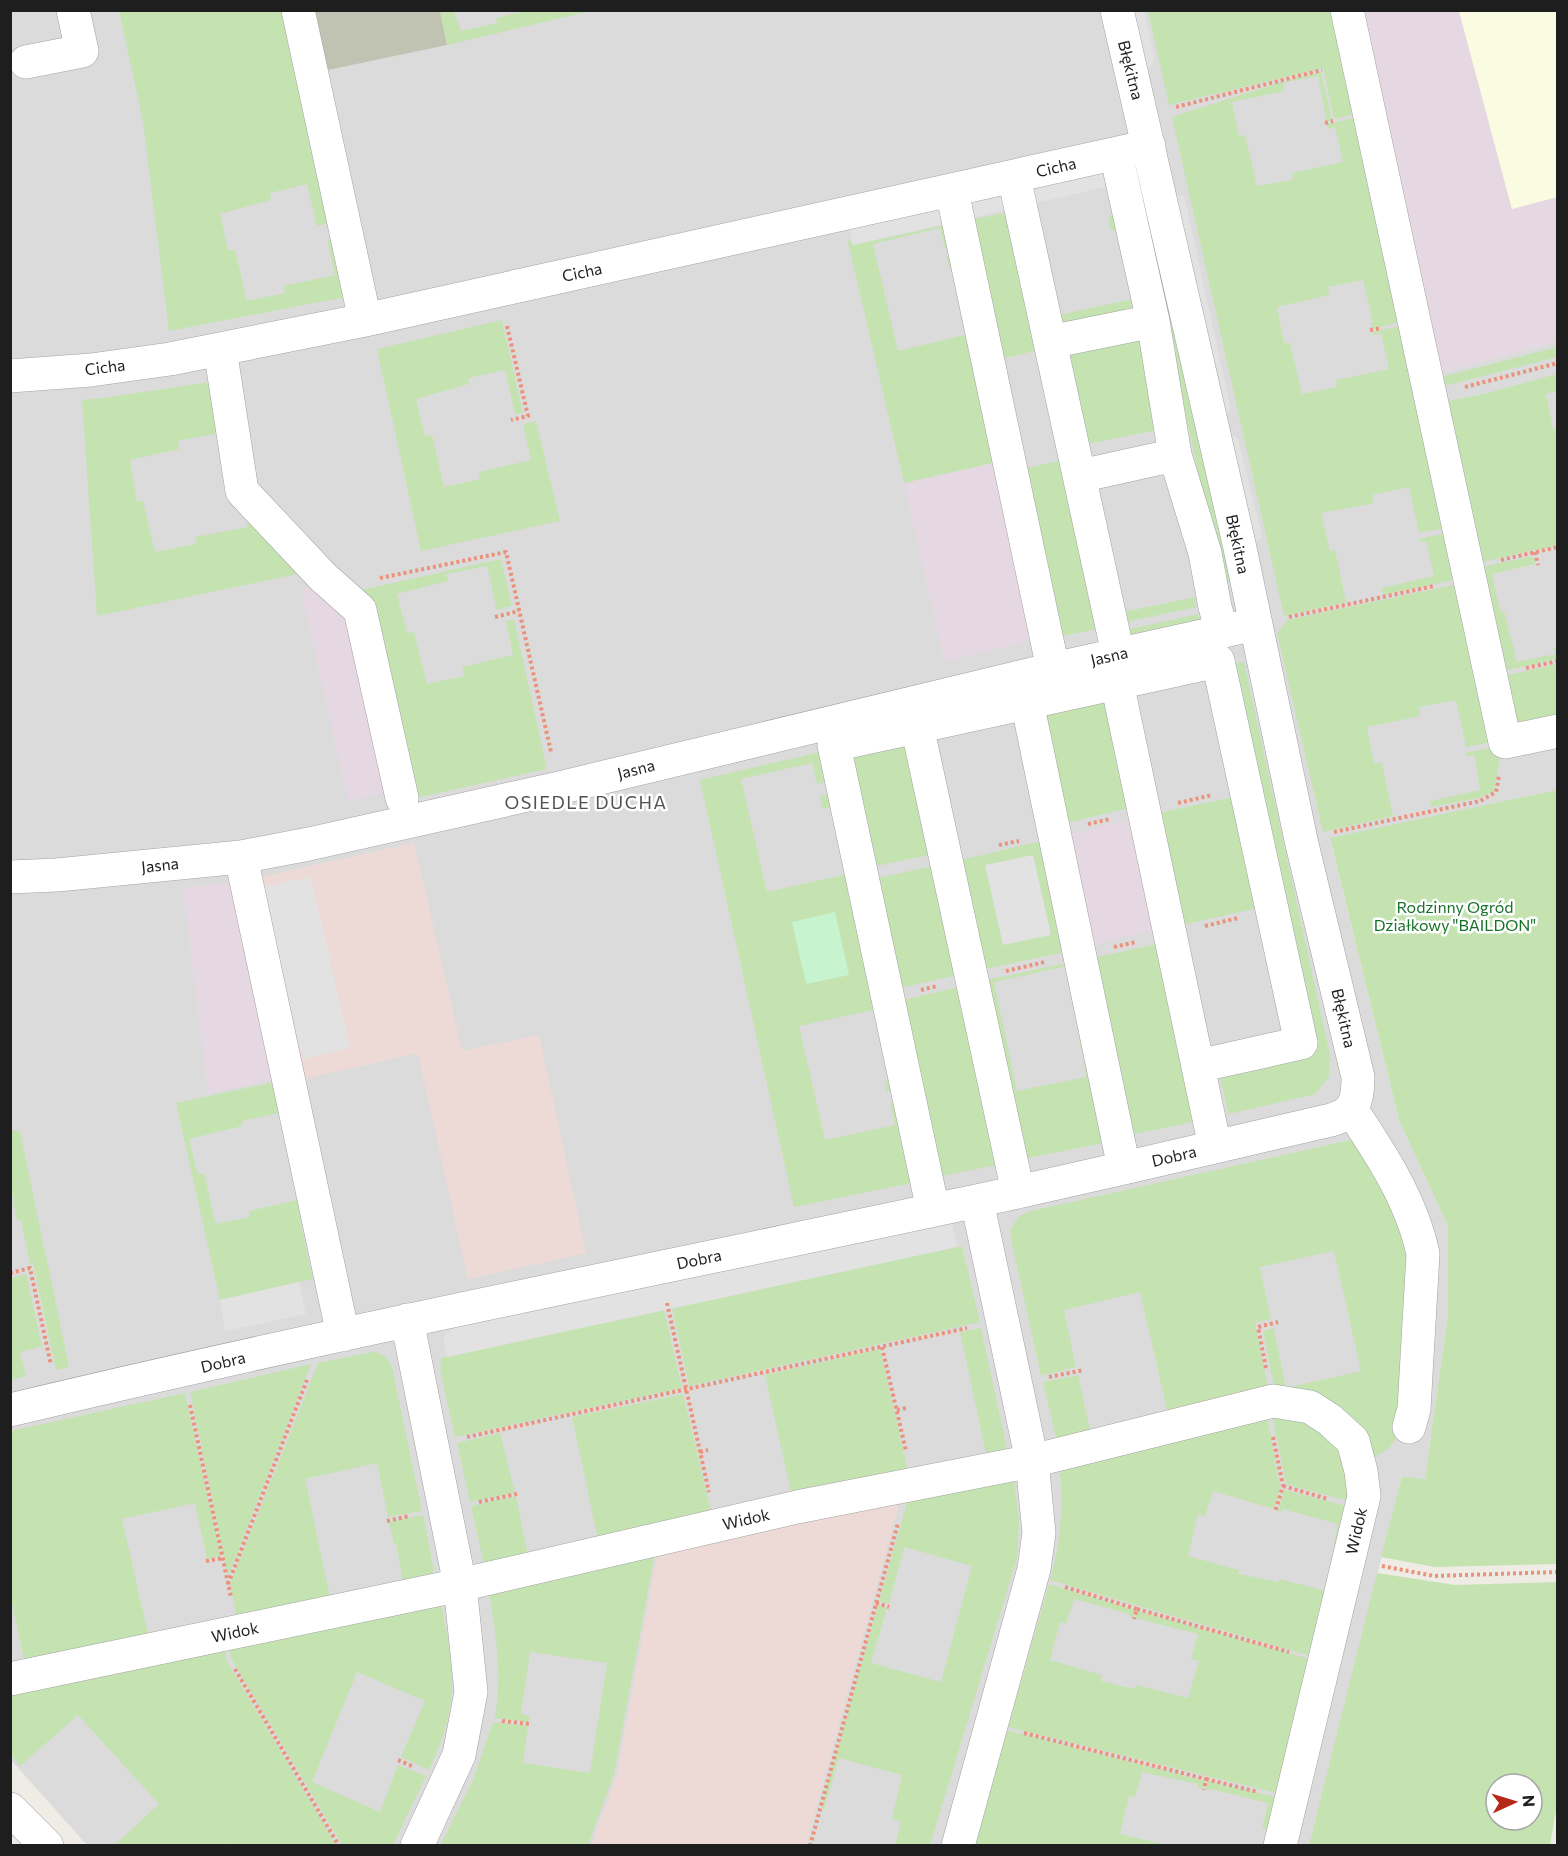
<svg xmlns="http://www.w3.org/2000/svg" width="1568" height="1856" font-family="Commissioner,sans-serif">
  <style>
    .residential { fill: #dcdbdb }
    .commercial { fill: #eddad6 }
    .industrial { fill: #e6d8e2 }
    .education { fill: #f9fce1 }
    .construction { fill: #c0c2b2 }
    .grass { fill: #c4e3b1; fill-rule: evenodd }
    .park { fill: #c7f4cf }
    .parking { fill: #e2e2e2 }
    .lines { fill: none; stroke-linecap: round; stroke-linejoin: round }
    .minor-casing { stroke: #a2a2a2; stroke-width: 34 }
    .path { stroke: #eb927a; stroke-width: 4; stroke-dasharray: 3 3; stroke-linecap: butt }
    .minor { stroke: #fff; stroke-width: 33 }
    .labels { text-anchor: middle; stroke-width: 5; stroke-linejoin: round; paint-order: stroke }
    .street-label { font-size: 16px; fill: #1e1e1e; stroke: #fff }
    .park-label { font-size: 16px; fill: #177129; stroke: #fff }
    .neighbourhood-label { font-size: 18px; letter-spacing: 1.5px; fill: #515151; stroke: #fff }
  </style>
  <rect width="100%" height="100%" fill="#eeece5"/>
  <path class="residential" d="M 10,11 L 1340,11 L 1434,375 L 1557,341 L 1558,790 L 1330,839 L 1399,1120 L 1448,1226 L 1448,1314 L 1425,1480 L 1402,1477 L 1309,1845 L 87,1845 L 11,1760 Z"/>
  <path class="commercial" d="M 414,843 L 462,1051 L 539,1035 L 586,1253 L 468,1279 L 418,1053 L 300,1080 L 256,878 Z
    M 902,1493 L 806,1845 L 591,1846 L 617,1774 L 659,1545 Z"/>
  <path class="industrial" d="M 1354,11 L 1459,11 L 1512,209 L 1557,197 L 1557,341 L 1434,375 Z
    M 1002,461 L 1041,639 L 944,661 L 904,483 Z
    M 319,585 L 351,614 L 392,791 L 348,801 L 301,589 Z
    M 1140,817 L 1164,928 L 1086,946 L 1061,836 Z
    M 233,882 L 276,1079 L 208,1093 L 183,888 Z"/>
  <path class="education" d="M 1459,11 L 1557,11 L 1557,197 L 1512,209 Z"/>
  <path class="construction" d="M 311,11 L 440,11 L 447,45 L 323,71 Z"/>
  <path class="grass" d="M 119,11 L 290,11 L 335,222 L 317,226 L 307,184 L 270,193 L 271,200 L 220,214 L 228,250 L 235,250 L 247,301 L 285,293 L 284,286 L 335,275 L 327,239 L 338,237 L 351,296 L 169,331 L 143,121 Z
    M 440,11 L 454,11 L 461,31 L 497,23 L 496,18 L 525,11 L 591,11 L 447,45 Z
    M 1148,11 L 1337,11 L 1359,113 L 1334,119 L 1323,68 L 1169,105 Z
    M 1321,72 L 1332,120 L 1327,122 L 1318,76 L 1283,83 L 1284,91 L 1232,102 L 1239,136 L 1245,135 L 1257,186 L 1293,180 L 1292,173 L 1343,162 L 1335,127 L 1328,129 L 1327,124 L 1361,116 L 1404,321 L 1372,329 L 1371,323 L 1373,322 L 1363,280 L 1328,287 L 1329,295 L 1277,307 L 1284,343 L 1290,343 L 1302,394 L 1337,387 L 1336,380 L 1389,369 L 1381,333 L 1373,335 L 1372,332 L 1405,325 L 1456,526 L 1419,533 L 1409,487 L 1372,495 L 1374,503 L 1321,513 L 1330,551 L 1335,550 L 1346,602 L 1284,616 L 1172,117 L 1275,84 Z
    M 1134,178 L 1143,180 L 1236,580 L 1222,582 Z
    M 1014,211 L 1043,349 L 997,360 L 966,221 Z
    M 1125,212 L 1147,315 L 1053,336 L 1054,316 L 1133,299 L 1118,229 L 1111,231 L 1108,216 Z
    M 950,224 L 956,247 L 945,249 L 940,228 L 873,244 L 898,351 L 972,333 L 957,267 L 949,268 L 947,258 L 958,256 L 1002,461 L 904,483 L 847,238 L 853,245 Z
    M 502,320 L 523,413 L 515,414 L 505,370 L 468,378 L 469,384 L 416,399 L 425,436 L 432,435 L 444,487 L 480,479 L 479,472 L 531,460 L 523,424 L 536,421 L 560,521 L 421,551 L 377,349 Z
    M 1150,328 L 1172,427 L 1078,446 L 1057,347 Z
    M 1557,347 L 1557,357 L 1440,387 L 1437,378 Z
    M 1557,374 L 1557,391 L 1546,394 L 1553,429 L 1557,430 L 1557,545 L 1469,565 L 1443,402 L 1483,394 Z
    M 217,381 L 219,433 L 178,441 L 179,449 L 130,460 L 137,502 L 143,501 L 155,552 L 196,544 L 195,537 L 248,527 L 243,503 L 307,572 L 97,616 L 82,400 L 103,398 Z
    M 1069,459 L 1105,627 L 1055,638 L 1021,469 Z
    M 1457,531 L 1467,577 L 1383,595 L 1382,588 L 1434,576 L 1426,541 L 1420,542 L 1419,539 Z
    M 1534,556 L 1535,564 L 1492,574 L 1500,611 L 1504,611 L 1517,662 L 1555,654 L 1554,648 L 1557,647 L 1557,659 L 1494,673 L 1471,569 Z
    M 501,559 L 512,606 L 497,610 L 487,566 L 446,574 L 448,581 L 397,594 L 407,633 L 414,632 L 427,684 L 464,676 L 462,667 L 513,655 L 506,621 L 514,619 L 547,769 L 411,799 L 352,592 Z
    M 1468,582 L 1502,740 L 1466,747 L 1456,700 L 1419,707 L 1420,716 L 1367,727 L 1374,763 L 1382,763 L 1393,816 L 1323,832 L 1277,633 L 1287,620 Z
    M 1195,597 L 1196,607 L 1121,623 L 1119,613 Z
    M 1198,614 L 1201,624 L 1125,641 L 1122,631 Z
    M 1244,662 L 1330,1055 L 1329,1077 L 1315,1094 L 1229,1114 L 1217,1067 L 1305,1046 L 1222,665 Z
    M 1557,664 L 1557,728 L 1508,739 L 1495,678 Z
    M 1112,689 L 1137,806 L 1059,825 L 1033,706 Z
    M 912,732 L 938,853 L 867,868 L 840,748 Z
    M 1502,745 L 1494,791 L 1479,798 L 1431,807 L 1430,801 L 1480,790 L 1474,755 L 1466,757 L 1465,753 Z
    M 829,750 L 836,780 L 817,784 L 812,763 L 741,779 L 767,892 L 848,874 L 832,807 L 823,809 L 820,796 L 838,792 L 902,1089 L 887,1092 L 885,1080 L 893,1078 L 878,1009 L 799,1026 L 825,1140 L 895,1125 L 890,1103 L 904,1100 L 922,1181 L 794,1207 L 700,780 Z
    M 1557,790 L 1557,1564 L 1435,1567 L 1381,1557 L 1402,1477 L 1425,1479 L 1448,1314 L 1448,1226 L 1399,1120 L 1330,838 Z
    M 1243,795 L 1267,906 L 1173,927 L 1149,815 Z
    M 1050,839 L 1074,950 L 976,971 L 953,862 Z
    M 942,864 L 966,973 L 892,990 L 868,880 Z
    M 1166,942 L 1203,1120 L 1125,1136 L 1088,959 Z
    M 1076,961 L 1094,1046 L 1081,1049 L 1079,1038 L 1087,1036 L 1072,965 L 994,982 L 1017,1091 L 1086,1077 L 1084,1062 L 1097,1059 L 1113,1141 L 1018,1160 L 978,982 Z
    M 968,985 L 1007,1163 L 932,1178 L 895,1002 Z
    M 285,1080 L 300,1154 L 288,1157 L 279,1113 L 242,1121 L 242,1126 L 189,1139 L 198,1175 L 204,1173 L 216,1224 L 250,1217 L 249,1211 L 301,1199 L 306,1220 L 300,1221 L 313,1279 L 220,1300 L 176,1103 Z
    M 11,1130 L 20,1131 L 69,1367 L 56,1370 L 33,1263 L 30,1264 L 21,1220 L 17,1221 L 11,1188 Z
    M 1364,1137 L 1410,1223 L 1397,1437 L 1389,1448 L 1363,1464 L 1276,1397 L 1263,1331 L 1274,1328 L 1286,1388 L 1361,1371 L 1334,1251 L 1260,1267 L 1271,1319 L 1255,1323 L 1270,1398 L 1059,1450 L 1043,1382 L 1078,1375 L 1091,1434 L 1168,1414 L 1140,1292 L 1064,1310 L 1076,1367 L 1041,1376 L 1011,1239 L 1010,1230 L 1019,1216 L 1031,1211 Z
    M 962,1246 L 980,1322 L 689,1386 L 672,1308 Z
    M 26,1274 L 42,1346 L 20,1352 L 26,1376 L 11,1380 L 11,1278 Z
    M 664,1310 L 682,1388 L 455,1437 L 440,1370 L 441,1358 Z
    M 981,1328 L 1007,1449 L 986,1454 L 960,1332 Z
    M 880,1349 L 908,1471 L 792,1496 L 765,1375 Z
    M 372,1352 C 383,1352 387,1358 392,1367 L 422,1511 L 388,1517 L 377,1463 L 305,1479 L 330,1597 L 237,1619 L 230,1584 L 318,1363 Z
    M 311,1364 L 228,1577 L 190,1392 Z
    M 185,1393 L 221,1556 L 207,1559 L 195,1503 L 122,1519 L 149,1638 L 25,1664 L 11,1598 L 10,1431 Z
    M 683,1394 L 712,1515 L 598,1540 L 572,1417 Z
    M 1298,1414 L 1341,1444 L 1351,1502 L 1286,1484 L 1272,1415 Z
    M 1267,1415 L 1280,1487 L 1274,1509 L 1213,1491 L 1205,1516 L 1198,1514 L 1188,1556 L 1239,1570 L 1238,1574 L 1278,1582 L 1279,1579 L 1330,1592 L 1314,1657 L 1050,1580 C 1062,1538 1063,1506 1059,1463 Z
    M 500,1433 L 515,1493 L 470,1502 L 457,1443 Z
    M 1014,1481 L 1019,1520 L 1017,1558 L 930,1845 L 895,1845 L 901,1822 L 892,1819 L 902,1775 L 839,1758 L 824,1809 L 821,1808 L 878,1605 L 887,1608 L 871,1663 L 941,1682 L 972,1566 L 904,1547 L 889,1604 L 879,1601 L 907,1502 Z
    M 1284,1490 L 1350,1507 L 1340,1551 L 1333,1549 L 1338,1524 L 1283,1509 L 1281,1512 L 1278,1511 Z
    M 516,1496 L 528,1555 L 484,1565 L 471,1506 Z
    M 423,1515 L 434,1571 L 430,1576 L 403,1582 L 396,1544 L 394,1544 L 389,1522 Z
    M 657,1543 L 614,1774 L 588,1845 L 440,1846 L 473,1780 L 493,1722 L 528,1726 L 523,1763 L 590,1773 L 607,1663 L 530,1652 L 521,1714 L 530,1716 L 528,1722 L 495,1718 C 503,1671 495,1628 487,1581 Z
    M 1377,1573 L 1455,1585 L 1557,1582 L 1558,1799 L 1550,1845 L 1309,1845 ZM 1496,1784 L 1532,1784 L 1532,1820 L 1496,1820 Z
    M 1049,1584 L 1135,1610 L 1133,1618 L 1129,1616 L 1129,1614 L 1074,1599 L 1066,1624 L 1060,1622 L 1050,1660 L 1102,1675 L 1101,1681 L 1134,1689 L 1136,1685 L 1188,1698 L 1199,1661 L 1191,1659 L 1198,1634 L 1135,1618 L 1137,1611 L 1313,1660 L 1280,1794 L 1008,1727 Z
    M 439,1594 C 454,1667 462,1700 429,1770 L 401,1757 L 425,1701 L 357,1672 L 312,1782 L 380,1812 L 398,1765 L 426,1776 L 393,1845 L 342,1845 L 231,1658 L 228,1639 Z
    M 223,1640 L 227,1661 L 336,1845 L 236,1846 L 230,1842 L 228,1846 L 115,1845 L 159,1804 L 78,1715 L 20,1766 L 11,1755 L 10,1684 Z
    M 1006,1730 L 1205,1781 L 1203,1789 L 1198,1787 L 1198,1784 L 1142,1772 L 1135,1797 L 1129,1796 L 1120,1834 L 1167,1845 L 974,1846 Z
    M 1207,1781 L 1280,1798 L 1268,1831 L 1262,1828 L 1268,1803 L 1211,1789 L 1210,1790 L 1205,1789 Z"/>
  <path class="park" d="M 835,912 L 849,975 L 806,984 L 792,922 Z"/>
  <path class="parking" d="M 1128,11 L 1144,11 L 1155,60 L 1142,77 Z
    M 1118,166 L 1122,183 L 853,245 L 850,229 Z
    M 1184,195 L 1231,409 L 1219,422 L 1170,198 Z
    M 1220,431 L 1238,438 L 1262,537 L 1247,553 Z
    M 1033,855 L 1051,935 L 1003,945 L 985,865 Z
    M 311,877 L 350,1048 L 303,1059 L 262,887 Z
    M 952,1223 L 957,1247 L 447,1357 L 443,1337 L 458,1324 Z
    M 299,1282 L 306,1314 L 225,1331 L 220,1300 Z"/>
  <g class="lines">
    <defs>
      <path id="minor" d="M 298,10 L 365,320
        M 1347,10 L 1505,742 L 1558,731
        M 26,62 L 82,51 L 73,10
        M 1116,154 L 1153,321 L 1175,455 L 1205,553 L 1215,607 L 1222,631
        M 1014,177 L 1118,654
        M 952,191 L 1053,669
        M 1050,342 L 1153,321
        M 220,349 L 242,491 L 323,577 L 360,610 L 402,798
        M 10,376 L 91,370 L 170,359 L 365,320 L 1149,146
        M 1080,476 L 1175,455
        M 1117,683 L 1215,1147
        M 1027,702 L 1124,1168
        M 917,726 L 1018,1192
        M 241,857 L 343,1335
        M 10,877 L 57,875 L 241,857 L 309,844 L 559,788 L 1053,669 L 1256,624
        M 1351,1109 C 1381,1154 1412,1201 1423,1254 L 1414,1409 L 1409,1427
        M 933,1210 L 834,745 L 1218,661 L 1301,1043 L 1198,1066
        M 407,1320 L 460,1585 L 471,1692 L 459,1755 L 417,1846
        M 10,1410 C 323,1335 639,1273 953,1206 C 1080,1179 1205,1149 1331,1120 C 1355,1113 1358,1101 1358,1077 L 1301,840 L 1240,548 L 1117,10
        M 10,1679 L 460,1585 L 797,1507 L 1032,1461 L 1273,1401 L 1310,1407 L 1330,1420 L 1353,1441 L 1361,1471 L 1364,1496 L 1280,1846
        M 10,1809 L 47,1846
        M 958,1846 L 1034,1569 L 1039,1533 L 1032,1461 L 977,1201"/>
    </defs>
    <use href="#minor" class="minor-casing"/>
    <path class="path" d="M 1176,107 L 1322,70
      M 1325,123 L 1333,121
      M 507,326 L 528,416 L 511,420
      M 1370,330 L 1381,328
      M 1465,387 L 1558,363
      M 1535,552 L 1538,565
      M 1501,560 L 1558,547
      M 380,578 L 506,552 L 551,752
      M 495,617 L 519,611
      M 1289,617 L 1434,586
      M 1526,668 L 1558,661
      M 1178,803 L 1212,795
      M 1088,824 L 1110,819
      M 1334,832 L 1480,801 L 1496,792 L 1499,776
      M 999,845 L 1019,841
      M 1205,926 L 1238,918
      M 1114,947 L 1136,942
      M 1006,971 L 1045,962
      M 921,990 L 937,986
      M 10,1273 L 30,1268 L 51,1365
      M 667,1303 L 709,1492
      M 882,1347 L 906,1451
      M 1266,1368 L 1258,1327 L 1278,1322
      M 1049,1377 L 1084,1370
      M 190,1405 L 231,1597
      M 897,1410 L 906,1408
      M 467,1437 L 967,1328
      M 1273,1437 L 1283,1486 L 1275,1512
      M 700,1452 L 708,1450
      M 1283,1486 L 1328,1499
      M 479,1502 L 517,1494
      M 387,1521 L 409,1516
      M 206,1561 L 223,1558
      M 1382,1566 L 1434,1576 L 1558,1572
      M 228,1584 L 307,1380
      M 1065,1587 L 1137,1609 L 1134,1619
      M 876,1603 L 889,1607
      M 1137,1609 L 1289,1652
      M 235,1669 L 339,1846
      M 502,1721 L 530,1724
      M 1024,1733 L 1206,1779 L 1204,1790
      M 398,1760 L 414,1767
      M 1206,1779 L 1258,1792
      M 810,1846 L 898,1523"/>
    <use href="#minor" class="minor"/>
  </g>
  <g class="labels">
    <g class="street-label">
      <text transform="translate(1131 70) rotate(76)" y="6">Błękitna</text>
      <text transform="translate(1056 167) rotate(-13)" y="6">Cicha</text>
      <text transform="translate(582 272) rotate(-12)" y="6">Cicha</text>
      <text transform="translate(105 367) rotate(-7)" y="6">Cicha</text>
      <text transform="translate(1238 544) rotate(78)" y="6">Błękitna</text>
      <text transform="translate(1109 656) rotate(-13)" y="6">Jasna</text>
      <text transform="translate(636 769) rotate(-14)" y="6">Jasna</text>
      <text transform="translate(160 865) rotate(-6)" y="6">Jasna</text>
      <text transform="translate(1344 1018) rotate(77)" y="6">Błękitna</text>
      <text transform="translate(1174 1156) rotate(-13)" y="6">Dobra</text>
      <text transform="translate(699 1259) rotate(-12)" y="6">Dobra</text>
      <text transform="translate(223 1362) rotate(-13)" y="6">Dobra</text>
      <text transform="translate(746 1519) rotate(-13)" y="6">Widok</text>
      <text transform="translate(1356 1531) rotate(-77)" y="6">Widok</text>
      <text transform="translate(235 1632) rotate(-12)" y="6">Widok</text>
    </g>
    <g class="park-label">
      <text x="1455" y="913">Rodzinny Ogród<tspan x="1455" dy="18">Działkowy "BAILDON"</tspan></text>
    </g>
    <g class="neighbourhood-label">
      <text x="586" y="809">OSIEDLE DUCHA</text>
    </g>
  </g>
  <rect width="1568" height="1856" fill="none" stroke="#1e1e1e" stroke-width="24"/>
  <g transform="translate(1514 1802) rotate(86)"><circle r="28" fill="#ffffff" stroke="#a5a5a5" stroke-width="1.5"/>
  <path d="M0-4.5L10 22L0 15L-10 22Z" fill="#b72715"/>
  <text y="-9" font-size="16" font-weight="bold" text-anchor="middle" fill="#1e1e1e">N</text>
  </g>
</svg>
